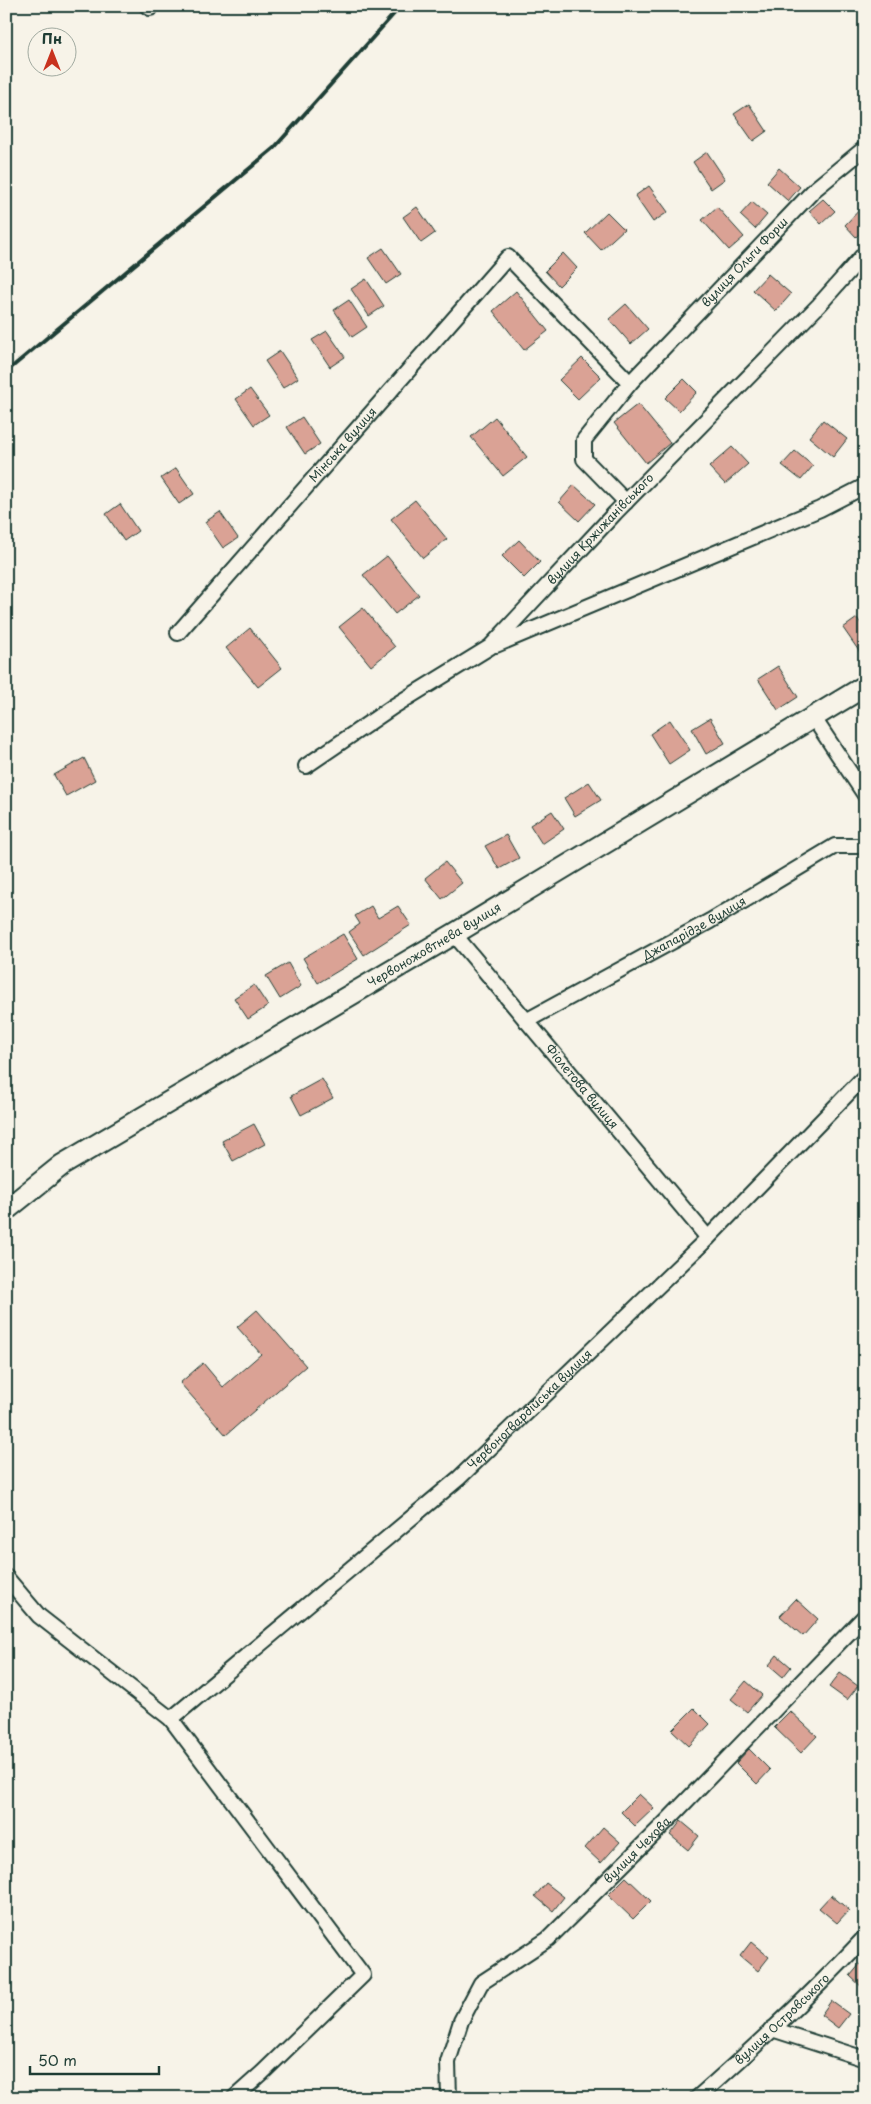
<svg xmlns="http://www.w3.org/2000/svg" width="871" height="2104" font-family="'Playpen Sans',sans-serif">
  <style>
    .building { fill: #daa295; stroke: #1f3d34 }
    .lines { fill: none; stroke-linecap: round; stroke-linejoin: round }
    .street-casing { stroke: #1f3d34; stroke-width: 18 }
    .secondary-casing { stroke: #1f3d34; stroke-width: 24 }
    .street { stroke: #f7f3e8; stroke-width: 14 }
    .secondary { stroke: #f7f3e8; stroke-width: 20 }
    .rail { stroke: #1f3d34; stroke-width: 4 }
    .labels { text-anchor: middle; stroke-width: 4; stroke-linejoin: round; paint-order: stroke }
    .street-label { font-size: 12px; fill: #1f3d34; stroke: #f7f3e8 }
  </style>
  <rect width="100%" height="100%" fill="#f7f3e8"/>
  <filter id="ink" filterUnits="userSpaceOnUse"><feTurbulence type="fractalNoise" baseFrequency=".02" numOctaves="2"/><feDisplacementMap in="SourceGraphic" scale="10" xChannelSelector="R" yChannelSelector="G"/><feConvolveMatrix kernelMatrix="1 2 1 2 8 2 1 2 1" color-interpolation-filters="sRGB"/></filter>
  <g filter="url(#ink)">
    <path class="building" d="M 749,104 L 767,131 L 753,141 L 734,114 Z
      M 707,152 L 725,179 L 711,189 L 693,162 Z
      M 779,168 L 800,187 L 788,201 L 767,182 Z
      M 649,186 L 668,212 L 653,222 L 635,196 Z
      M 823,199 L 835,211 L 821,224 L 809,211 Z
      M 752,202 L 767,215 L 755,229 L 740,215 Z
      M 865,204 L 865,228 L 856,237 L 845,225 Z
      M 417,207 L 435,233 L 421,243 L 403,217 Z
      M 717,207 L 744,237 L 729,250 L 702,220 Z
      M 607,212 L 624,229 L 601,250 L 585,233 Z
      M 383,248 L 401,274 L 386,284 L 368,258 Z
      M 563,253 L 577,268 L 559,286 L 545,271 Z
      M 768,274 L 791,294 L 776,311 L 753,290 Z
      M 366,279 L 384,306 L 369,316 L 351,289 Z
      M 516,291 L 548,331 L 524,350 L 493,311 Z
      M 349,300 L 367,327 L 352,337 L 334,310 Z
      M 626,304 L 648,329 L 631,344 L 609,319 Z
      M 327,331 L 345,357 L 330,367 L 312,340 Z
      M 280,351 L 298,378 L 283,388 L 265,361 Z
      M 582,358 L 601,377 L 578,399 L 559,380 Z
      M 684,379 L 697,392 L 679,411 L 665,398 Z
      M 250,389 L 269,415 L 254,425 L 236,399 Z
      M 638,404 L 670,443 L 646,463 L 614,423 Z
      M 302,417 L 320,444 L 305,454 L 287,427 Z
      M 495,417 L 527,457 L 503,476 L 471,437 Z
      M 823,420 L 847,439 L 833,457 L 809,437 Z
      M 732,447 L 748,464 L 725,484 L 709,467 Z
      M 795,451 L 813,466 L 801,480 L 782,465 Z
      M 176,468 L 194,494 L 179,504 L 161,478 Z
      M 574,485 L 595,504 L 579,521 L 559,502 Z
      M 415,500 L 447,539 L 423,558 L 391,519 Z
      M 120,504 L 138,531 L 124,541 L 106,514 Z
      M 220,512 L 238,538 L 223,548 L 205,522 Z
      M 519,540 L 540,562 L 524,578 L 502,556 Z
      M 387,556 L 419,595 L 395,614 L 363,575 Z
      M 363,608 L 395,647 L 371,666 L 339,627 Z
      M 857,618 L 865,629 L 865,652 L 861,654 L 843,628 Z
      M 250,628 L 282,668 L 258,687 L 226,648 Z
      M 778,666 L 798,697 L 778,710 L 758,679 Z
      M 710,718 L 725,743 L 706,754 L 692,729 Z
      M 670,720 L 690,750 L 669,764 L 650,734 Z
      M 84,758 L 95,780 L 66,796 L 54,775 Z
      M 589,782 L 601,800 L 575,816 L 564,798 Z
      M 552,811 L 564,829 L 542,844 L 530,825 Z
      M 506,835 L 519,858 L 499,869 L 485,846 Z
      M 445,862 L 462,883 L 442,899 L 425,878 Z
      M 371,906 L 378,918 L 398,906 L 411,925 L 364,955 L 349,932 L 360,924 L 355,916 Z
      M 343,934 L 358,959 L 318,983 L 303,958 Z
      M 288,963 L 301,986 L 280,999 L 266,976 Z
      M 254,985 L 268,1006 L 248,1019 L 234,998 Z
      M 322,1079 L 333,1098 L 301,1115 L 291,1096 Z
      M 254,1124 L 265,1144 L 233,1161 L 222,1141 Z
      M 257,1310 L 306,1366 L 226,1435 L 180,1383 L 203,1363 L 223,1387 L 261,1354 L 237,1327 Z
      M 796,1599 L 818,1619 L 803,1636 L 780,1616 Z
      M 777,1655 L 791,1667 L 783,1677 L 769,1665 Z
      M 840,1673 L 858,1686 L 847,1700 L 829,1687 Z
      M 746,1681 L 762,1695 L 747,1712 L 731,1699 Z
      M 694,1708 L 710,1724 L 689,1746 L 672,1730 Z
      M 790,1711 L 817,1736 L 801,1753 L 774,1727 Z
      M 749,1749 L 770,1770 L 757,1784 L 736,1763 Z
      M 639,1794 L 654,1808 L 635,1826 L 621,1812 Z
      M 681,1821 L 699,1836 L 688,1850 L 670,1835 Z
      M 603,1827 L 620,1842 L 601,1863 L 585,1848 Z
      M 626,1877 L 651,1901 L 633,1919 L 608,1895 Z
      M 546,1883 L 564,1897 L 553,1911 L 535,1896 Z
      M 831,1895 L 849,1910 L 837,1923 L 819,1908 Z
      M 751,1942 L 769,1957 L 758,1971 L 740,1956 Z
      M 861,1963 L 865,1966 L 865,1990 L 850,1976 Z
      M 831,2001 L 849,2014 L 838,2028 L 821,2015 Z"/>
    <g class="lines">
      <defs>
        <g id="street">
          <path d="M 147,6 L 150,8"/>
          <path id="s1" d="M 626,502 L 584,459 L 584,440 L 630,383 L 815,189 L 865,148"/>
          <path id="s2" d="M 178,633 L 508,257 L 630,383"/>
          <path d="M 496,645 L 820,509 L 865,486"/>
          <path d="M 813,717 L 865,795"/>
          <path id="s3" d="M 306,766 L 394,706 L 490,647 L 615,513 L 819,305 L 865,253"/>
          <path id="s4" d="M 454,934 L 708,1238"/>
          <path id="s5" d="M 526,1021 L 710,921 L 835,846 L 865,846"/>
          <path d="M 6,1577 L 39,1616 L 171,1719 L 363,1975 L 262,2073 L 234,2098"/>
          <path id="s6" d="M 171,1719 L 459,1478 L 708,1238 L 865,1076"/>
          <path d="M 772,2029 L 865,2059"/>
          <path id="s7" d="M 449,2098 L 448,2062 L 461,2021 L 481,1983 L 548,1939 L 667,1821 L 865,1616"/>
          <path id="s8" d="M 697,2098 C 755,2047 812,1994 865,1937"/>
        </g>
        <g id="secondary">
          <path id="s9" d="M 6,1210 L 62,1165 L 454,934 L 865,686"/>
        </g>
      </defs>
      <use href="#street" class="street-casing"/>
      <use href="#secondary" class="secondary-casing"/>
      <use href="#street" class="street"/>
      <use href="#secondary" class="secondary"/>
      <path class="rail" d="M 6,372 L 274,148 L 401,6"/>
    </g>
  </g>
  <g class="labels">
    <g class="street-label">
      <text dy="4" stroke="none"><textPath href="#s1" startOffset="319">вулиця Ольги Форш</textPath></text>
      <text dy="4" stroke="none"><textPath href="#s2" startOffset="250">Мінська вулиця</textPath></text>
      <text dy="4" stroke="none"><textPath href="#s3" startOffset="381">вулиця Кржижанівського</textPath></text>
      <text dy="4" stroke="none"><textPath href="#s5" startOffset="192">Джапарідзе вулиця</textPath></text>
      <text dy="4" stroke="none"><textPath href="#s9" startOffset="504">Червоножовтнева вулиця</textPath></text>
      <text dy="4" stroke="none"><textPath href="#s4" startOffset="199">Фіолетова вулиця</textPath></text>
      <text dy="4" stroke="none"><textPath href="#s6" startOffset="474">Червоногвардійська вулиця</textPath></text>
      <text dy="4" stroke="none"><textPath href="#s7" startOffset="328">вулиця Чехова</textPath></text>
      <text dy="4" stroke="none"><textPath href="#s8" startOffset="116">вулиця Островського</textPath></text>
    </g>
  </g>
  <rect width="871" height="2104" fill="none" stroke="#f7f3e8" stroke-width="25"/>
  <rect x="12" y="12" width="846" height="2079" fill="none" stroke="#1f3d34" stroke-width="2" filter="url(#ink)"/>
  <g transform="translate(52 52)"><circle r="24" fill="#f7f3e8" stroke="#a1aaa0"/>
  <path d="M0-4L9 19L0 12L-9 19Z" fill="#c8321e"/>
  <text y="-8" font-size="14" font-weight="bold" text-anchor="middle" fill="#1f3d34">Пн</text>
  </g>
  <path d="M30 2066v8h129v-8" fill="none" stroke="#1f3d34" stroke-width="2.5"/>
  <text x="38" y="2066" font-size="15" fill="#1f3d34" stroke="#f7f3e8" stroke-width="4" paint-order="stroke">50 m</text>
</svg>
